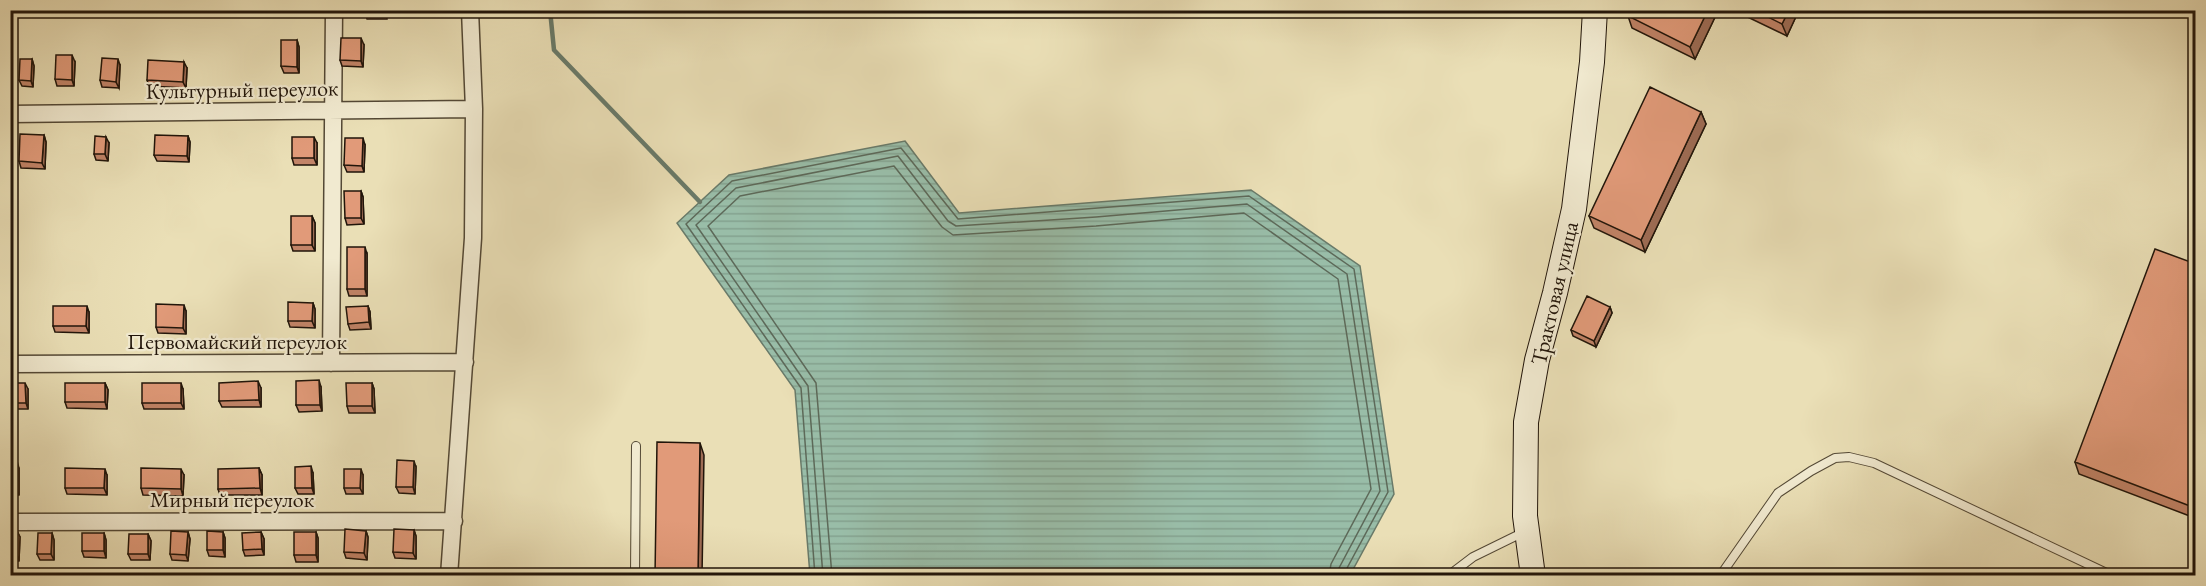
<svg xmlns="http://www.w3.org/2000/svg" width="2206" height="586" font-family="'EB Garamond',serif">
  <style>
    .water { fill: url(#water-rules); stroke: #697a69; stroke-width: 1.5 }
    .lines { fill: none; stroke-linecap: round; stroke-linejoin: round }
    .shore { stroke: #5d6959; stroke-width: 1.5 }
    .stream { stroke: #697a69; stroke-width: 4.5 }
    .lane-casing { stroke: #534835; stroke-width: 10 }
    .street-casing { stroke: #534835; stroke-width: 19 }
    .secondary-casing { stroke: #21150a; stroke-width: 26 }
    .lane { stroke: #f1ead0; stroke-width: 8 }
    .street { stroke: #f1ead0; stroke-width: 16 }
    .secondary { stroke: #f1ead0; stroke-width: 24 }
    .wall { fill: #c28468; stroke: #21150a; stroke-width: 1.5 }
    .shaded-wall { fill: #9e6c55; stroke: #21150a; stroke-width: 1.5 }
    .building { fill: #e19a79; stroke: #21150a; stroke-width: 1.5 }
    .labels { text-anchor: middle; stroke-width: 4.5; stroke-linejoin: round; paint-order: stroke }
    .street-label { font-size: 22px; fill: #21150a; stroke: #f1ead0 }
  </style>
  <defs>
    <pattern id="water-rules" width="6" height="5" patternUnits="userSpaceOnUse" patternTransform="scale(1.5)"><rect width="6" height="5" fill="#99bda8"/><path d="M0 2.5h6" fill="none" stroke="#84a28f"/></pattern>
  </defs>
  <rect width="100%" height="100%" fill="#eadfb6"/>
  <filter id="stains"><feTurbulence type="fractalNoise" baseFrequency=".00333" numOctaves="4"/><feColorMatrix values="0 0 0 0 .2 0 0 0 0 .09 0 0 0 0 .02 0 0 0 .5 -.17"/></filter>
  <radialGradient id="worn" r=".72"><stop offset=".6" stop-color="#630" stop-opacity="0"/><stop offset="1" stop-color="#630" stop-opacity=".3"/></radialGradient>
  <path class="water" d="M 905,141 L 959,213 L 1251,190 L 1360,266 L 1394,494 L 1350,575 L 810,575 L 795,390 L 677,223 L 729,175 Z"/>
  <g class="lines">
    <path class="shore" d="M 815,576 L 801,388 L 686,224 L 732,181 L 901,148 L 958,219 L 1249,196 L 1354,269 L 1388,492 L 1346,570 L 1345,576
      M 823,576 L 808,386 L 696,225 L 736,188 L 898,156 L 948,221 L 956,226 L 1096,217 L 1247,204 L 1347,274 L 1380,491 L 1339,568 L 1338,576
      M 832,576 L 816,383 L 708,226 L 740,196 L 894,166 L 942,227 L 953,235 L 1096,226 L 1244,213 L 1338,279 L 1371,489 L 1331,564 L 1329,576"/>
    <path class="stream" d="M 550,10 L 554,50 L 700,202"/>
    <defs>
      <path id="lane" d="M 635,576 L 636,446
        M 1448,576 L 1473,557 L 1524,532
        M 1720,576 L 1778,493 L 1811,471 L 1835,458 L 1849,457 L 1874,463 L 2113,576"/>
      <path id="street" d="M 10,114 L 474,109
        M 331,363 L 334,10
        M 10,364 L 465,362
        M 10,522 L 454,521
        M 449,576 L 473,238 L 474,109 L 470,10"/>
      <path id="secondary" d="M 1533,576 L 1525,516 L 1526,422 L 1537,360 L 1555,293 L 1574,209 L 1592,62 L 1595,10"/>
    </defs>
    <use href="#lane" class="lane-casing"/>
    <use href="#street" class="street-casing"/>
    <use href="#secondary" class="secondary-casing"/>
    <use href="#lane" class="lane"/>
    <use href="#street" class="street"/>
    <use href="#secondary" class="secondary"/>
  </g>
  <path class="wall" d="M 387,10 L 387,19 L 367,19 L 365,12 Z
    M 1733,10 L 1799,10 L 1787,36 Z
    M 1717,13 L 1695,59 L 1632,28 L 1628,16 Z
    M 297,40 L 299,47 L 299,73 L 284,73 L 281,66 Z
    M 364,45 L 363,67 L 342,66 L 340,60 Z
    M 32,59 L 34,66 L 33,87 L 22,86 L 19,80 Z
    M 75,62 L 74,86 L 57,86 L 55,79 Z
    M 120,65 L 119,88 L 102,87 L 100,80 Z
    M 187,68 L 186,88 L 149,86 L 147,80 Z
    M 1701,112 L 1706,124 L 1645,252 L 1594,228 L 1589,216 Z
    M 44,135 L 46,142 L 45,169 L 21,168 L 19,161 Z
    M 188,136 L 190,142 L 189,162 L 157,161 L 154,155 Z
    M 109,143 L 108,161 L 96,160 L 94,154 Z
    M 317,143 L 317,165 L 294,165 L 292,158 Z
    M 365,145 L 364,172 L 347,172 L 344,165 Z
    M 361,191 L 363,197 L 364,224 L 347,225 L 345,218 Z
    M 312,216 L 315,223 L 315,251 L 293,251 L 291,245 Z
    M 367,254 L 367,296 L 349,296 L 347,289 Z
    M 2196,264 L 2196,516 L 2195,518 L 2079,474 L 2075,462 Z
    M 313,303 L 315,309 L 315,328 L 290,327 L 288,321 Z
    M 368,306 L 370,312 L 371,329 L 350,330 L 348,324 Z
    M 1610,307 L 1612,313 L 1596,347 L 1573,336 L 1571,330 Z
    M 186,311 L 186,334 L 158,333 L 156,327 Z
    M 89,312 L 89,333 L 55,332 L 53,326 Z
    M 10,383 L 28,389 L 28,409 L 10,409 Z
    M 105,383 L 108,390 L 107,409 L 67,408 L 65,402 Z
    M 372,383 L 374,389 L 375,413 L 349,413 L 347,406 Z
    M 321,387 L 322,411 L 299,412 L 296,405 Z
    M 261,388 L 261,407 L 222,407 L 219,401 Z
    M 183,389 L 184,409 L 144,409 L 142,403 Z
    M 10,461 L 19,468 L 19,495 L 10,495 Z
    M 416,467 L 415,494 L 399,493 L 396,487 Z
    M 259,468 L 262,475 L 262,495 L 220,495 L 218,489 Z
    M 313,473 L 314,494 L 298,494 L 295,488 Z
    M 107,475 L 107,495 L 67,494 L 65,488 Z
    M 184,475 L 183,496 L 143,495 L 141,488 Z
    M 363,475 L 363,494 L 346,494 L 344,488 Z
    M 10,530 L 17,531 L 20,537 L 19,561 L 10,561 Z
    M 414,530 L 416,536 L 416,559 L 395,558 L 393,552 Z
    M 366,531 L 368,537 L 367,560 L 346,558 L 344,552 Z
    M 188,532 L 190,539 L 188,561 L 172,560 L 170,554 Z
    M 223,532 L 225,538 L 225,557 L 209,556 L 207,550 Z
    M 261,532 L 264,539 L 264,555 L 245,556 L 243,550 Z
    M 316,532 L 318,538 L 318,562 L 296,562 L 294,555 Z
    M 52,533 L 54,540 L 54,560 L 40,560 L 37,554 Z
    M 104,533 L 106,540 L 106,558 L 84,557 L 82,551 Z
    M 148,534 L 151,541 L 150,560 L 131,560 L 128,554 Z"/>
  <path class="shaded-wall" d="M 1708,10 L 1716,10 L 1717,13 L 1695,59 L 1690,47 Z
    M 1789,10 L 1799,10 L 1787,36 L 1782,24 Z
    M 361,38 L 364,45 L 363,67 L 361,61 Z
    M 297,40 L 299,47 L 299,73 L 297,67 Z
    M 72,55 L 75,62 L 74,86 L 72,80 Z
    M 32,59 L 34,66 L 33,87 L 31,81 Z
    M 118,59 L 120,65 L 119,88 L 116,82 Z
    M 184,62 L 187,68 L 186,88 L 183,82 Z
    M 1701,112 L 1706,124 L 1645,252 L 1641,240 Z
    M 44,135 L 46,142 L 45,169 L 42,163 Z
    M 188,136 L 190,142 L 189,162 L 187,156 Z
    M 106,137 L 109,143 L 108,161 L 105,154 Z
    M 314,137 L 317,143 L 317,165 L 314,158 Z
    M 363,138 L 365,145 L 364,172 L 362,166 Z
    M 361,191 L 363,197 L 364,224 L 361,218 Z
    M 312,216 L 315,223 L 315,251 L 312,245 Z
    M 365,247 L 367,254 L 367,296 L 365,289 Z
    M 313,303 L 315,309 L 315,328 L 312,321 Z
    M 184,305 L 186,311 L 186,334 L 183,328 Z
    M 87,306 L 89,312 L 89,333 L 86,326 Z
    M 368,306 L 370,312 L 371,329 L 369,322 Z
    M 1610,307 L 1612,313 L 1596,347 L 1594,341 Z
    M 319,380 L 321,387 L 322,411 L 320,405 Z
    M 258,381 L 261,388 L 261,407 L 259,400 Z
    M 25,383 L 28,389 L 28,409 L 26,403 Z
    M 105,383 L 108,390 L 107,409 L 105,402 Z
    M 181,383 L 183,389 L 184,409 L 181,403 Z
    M 372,383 L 374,389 L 375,413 L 372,406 Z
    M 700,443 L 704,455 L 702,576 L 698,576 Z
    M 17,461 L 19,468 L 19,495 L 16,489 Z
    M 414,461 L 416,467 L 415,494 L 413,487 Z
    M 311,466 L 313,473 L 314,494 L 312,488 Z
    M 259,468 L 262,475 L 262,495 L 260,488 Z
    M 105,469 L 107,475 L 107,495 L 104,488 Z
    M 181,469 L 184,475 L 183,496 L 181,489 Z
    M 361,469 L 363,475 L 363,494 L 360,488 Z
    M 2196,492 L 2196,516 L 2195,518 L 2190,506 Z
    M 414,530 L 416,536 L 416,559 L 413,553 Z
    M 17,531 L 20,537 L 19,561 L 17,555 Z
    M 366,531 L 368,537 L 367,560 L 364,553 Z
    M 188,532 L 190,539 L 188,561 L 186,555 Z
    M 223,532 L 225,538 L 225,557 L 223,550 Z
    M 261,532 L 264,539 L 264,555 L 262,549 Z
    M 316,532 L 318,538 L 318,562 L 316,555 Z
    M 52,533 L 54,540 L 54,560 L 51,554 Z
    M 104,533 L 106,540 L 106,558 L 104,551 Z
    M 148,534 L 151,541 L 150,560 L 148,554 Z"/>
  <path class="building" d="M 365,10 L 384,10 L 384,12 L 365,12 Z
    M 1631,10 L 1708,10 L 1690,47 L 1628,16 Z
    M 1754,10 L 1789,10 L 1782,24 Z
    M 341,38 L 361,38 L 361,61 L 340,60 Z
    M 281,40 L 297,40 L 297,67 L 281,66 Z
    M 56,55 L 72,55 L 72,80 L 55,79 Z
    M 102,58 L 118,59 L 116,82 L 100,80 Z
    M 20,59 L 32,59 L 31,81 L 19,80 Z
    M 148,60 L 184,62 L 183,82 L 147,80 Z
    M 1650,87 L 1701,112 L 1641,240 L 1589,216 Z
    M 20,134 L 44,135 L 42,163 L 19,161 Z
    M 155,135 L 188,136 L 187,156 L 154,155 Z
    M 95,136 L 106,137 L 105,154 L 94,154 Z
    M 292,137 L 314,137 L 314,158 L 292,158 Z
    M 345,138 L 363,138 L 362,166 L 344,165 Z
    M 344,191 L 361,191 L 361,218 L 345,218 Z
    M 291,216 L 312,216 L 312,245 L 291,245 Z
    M 347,247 L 365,247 L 365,289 L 347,289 Z
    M 2155,249 L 2196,264 L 2196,492 L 2190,506 L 2075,462 Z
    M 1587,296 L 1610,307 L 1594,341 L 1571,330 Z
    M 288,302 L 313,303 L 312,321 L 288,321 Z
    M 156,304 L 184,305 L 183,328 L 156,327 Z
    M 53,306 L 87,306 L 86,326 L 53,326 Z
    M 368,306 L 369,322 L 348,324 L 346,307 Z
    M 319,380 L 320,405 L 296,405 L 296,381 Z
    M 258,381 L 259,400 L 219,401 L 219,383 Z
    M 10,383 L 25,383 L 26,403 L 10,403 Z
    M 65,383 L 105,383 L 105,402 L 65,402 Z
    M 142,383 L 181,383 L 181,403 L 142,403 Z
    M 346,383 L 372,383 L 372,406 L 347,406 Z
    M 657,442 L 700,443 L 698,576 L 655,576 Z
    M 397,460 L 414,461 L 413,487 L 396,487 Z
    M 10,461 L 17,461 L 16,489 L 10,489 Z
    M 311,466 L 312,488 L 295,488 L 295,467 Z
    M 65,468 L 105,469 L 104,488 L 65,488 Z
    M 141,468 L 181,469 L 181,489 L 141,488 Z
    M 259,468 L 260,488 L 218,489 L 218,469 Z
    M 344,469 L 361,469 L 360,488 L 344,488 Z
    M 345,529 L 366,531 L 364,553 L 344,552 Z
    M 394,529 L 414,530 L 413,553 L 393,552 Z
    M 10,530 L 17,531 L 17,555 L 10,555 Z
    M 171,531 L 188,532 L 186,555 L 170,554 Z
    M 207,531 L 223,532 L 223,550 L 207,550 Z
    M 261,532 L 262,549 L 243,550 L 242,533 Z
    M 294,532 L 316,532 L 316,555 L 294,555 Z
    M 38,533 L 52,533 L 51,554 L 37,554 Z
    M 82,533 L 104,533 L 104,551 L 82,551 Z
    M 129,534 L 148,534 L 148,554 L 128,554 Z"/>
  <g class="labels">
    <g class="street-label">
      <text transform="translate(242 89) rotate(-1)" y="8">Культурный переулок</text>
      <text transform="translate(1554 293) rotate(-77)" y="8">Трактовая улица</text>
      <text x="237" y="349">Первомайский переулок</text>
      <text x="232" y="507">Мирный переулок</text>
    </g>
  </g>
  <rect width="2206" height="586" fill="none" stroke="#eadfb6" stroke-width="36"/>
  <rect x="12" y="12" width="2182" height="562" fill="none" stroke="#21150a" stroke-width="3"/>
  <rect x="18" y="18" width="2170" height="550" fill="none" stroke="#21150a" stroke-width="1.5"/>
  <rect width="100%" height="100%" filter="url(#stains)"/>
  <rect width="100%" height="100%" fill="url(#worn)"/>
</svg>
